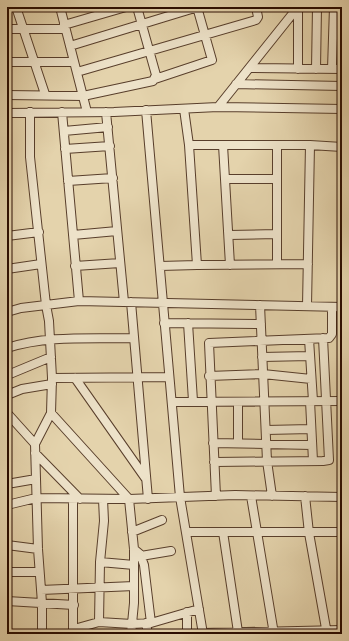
<svg xmlns="http://www.w3.org/2000/svg" width="349" height="641" font-family="'IM FELL DW Pica',serif">
  <style>
    .lines { fill: none; stroke-linecap: round; stroke-linejoin: round }
    .minor-casing { stroke: #583e2b; stroke-width: 10 }
    .minor { stroke: #ede2c9; stroke-width: 8 }
  </style>
  <rect width="100%" height="100%" fill="#e4d3ac"/>
  <filter id="stains"><feTurbulence type="fractalNoise" baseFrequency=".005" numOctaves="4"/><feColorMatrix values="0 0 0 0 .2 0 0 0 0 .09 0 0 0 0 .02 0 0 0 .5 -.17"/></filter>
  <radialGradient id="worn" r=".72"><stop offset=".6" stop-color="#630" stop-opacity="0"/><stop offset="1" stop-color="#630" stop-opacity=".3"/></radialGradient>
  <g class="lines">
    <defs>
      <path id="minor" d="M 16,7 L 45,94
        M 60,7 L 87,112
        M 64,25 L 126,7
        M 7,29 L 65,29
        M 70,46 L 198,7
        M 7,62 L 74,62
        M 250,68 L 342,69
        M 298,69 L 298,7
        M 316,69 L 317,7
        M 332,69 L 334,7
        M 77,72 L 256,20 L 258,17 L 256,7
        M 155,79 L 212,60 L 197,7
        M 236,84 L 342,86
        M 7,95 L 83,96 L 153,81 L 156,75 L 137,7
        M 218,107 L 298,7
        M 184,109 L 189,145 L 310,145 L 342,147
        M 146,110 L 180,497 L 203,634
        M 30,112 L 30,157 L 46,305 L 49,321 L 52,378 L 51,413 L 35,444
        M 62,112 L 79,301
        M 106,112 L 124,302
        M 7,113 L 114,112 L 218,107 L 342,109
        M 64,131 L 108,127
        M 223,145 L 230,265
        M 65,149 L 110,146
        M 225,179 L 277,179
        M 68,181 L 113,178
        M 73,235 L 117,231
        M 229,235 L 277,234
        M 7,236 L 39,232
        M 277,264 L 277,145
        M 197,265 L 308,264
        M 75,266 L 120,263
        M 160,266 L 197,265 L 189,145
        M 7,269 L 41,264
        M 131,302 L 148,499
        M 260,305 L 267,461 L 272,496
        M 307,306 L 310,145
        M 7,312 L 21,308 L 79,301 L 342,307
        M 164,323 L 261,324
        M 188,323 L 193,401
        M 309,339 L 313,401
        M 7,348 C 47,335 92,339 134,338
        M 262,357 L 310,356
        M 10,374 L 51,357
        M 209,376 L 263,374 L 311,379
        M 52,378 L 169,377
        M 75,378 L 146,479
        M 7,395 L 22,389 L 52,384
        M 310,401 L 313,461
        M 172,402 L 342,401
        M 238,402 L 238,443
        M 7,413 L 35,444 L 38,549 L 42,603 L 42,634
        M 51,413 L 129,499 L 134,549 L 134,603 L 131,634
        M 266,430 L 311,429
        M 213,443 L 312,445
        M 35,453 L 80,499
        M 214,462 L 323,461 L 329,460 L 323,338
        M 7,484 L 36,479
        M 216,496 L 209,343 L 329,338 L 332,334 L 332,307
        M 251,496 L 274,634
        M 305,496 L 309,533 L 327,634
        M 73,499 L 73,634
        M 7,505 L 36,498 L 129,499 L 235,495 L 342,497
        M 132,532 L 162,520
        M 186,532 L 342,532
        M 223,532 L 238,632
        M 7,545 L 38,549
        M 134,549 L 140,554 L 144,565 L 151,623
        M 141,556 L 171,551
        M 100,562 L 134,565
        M 7,572 L 39,572
        M 41,590 L 134,586
        M 7,601 L 74,605
        M 187,612 L 187,634
        M 99,622 L 100,562 L 104,521 L 103,499
        M 146,623 L 148,634
        M 74,629 L 99,622 L 132,624 L 151,623 L 199,609
        M 203,633 L 342,630"/>
    </defs>
    <use href="#minor" class="minor-casing"/>
    <use href="#minor" class="minor"/>
  </g>
  <rect width="349" height="641" fill="none" stroke="#e4d3ac" stroke-width="24"/>
  <rect x="8" y="8" width="333" height="625" fill="none" stroke="#2a0c00" stroke-width="2"/>
  <rect x="12" y="12" width="325" height="617" fill="none" stroke="#2a0c00"/>
  <rect width="100%" height="100%" filter="url(#stains)"/>
  <rect width="100%" height="100%" fill="url(#worn)"/>
</svg>
